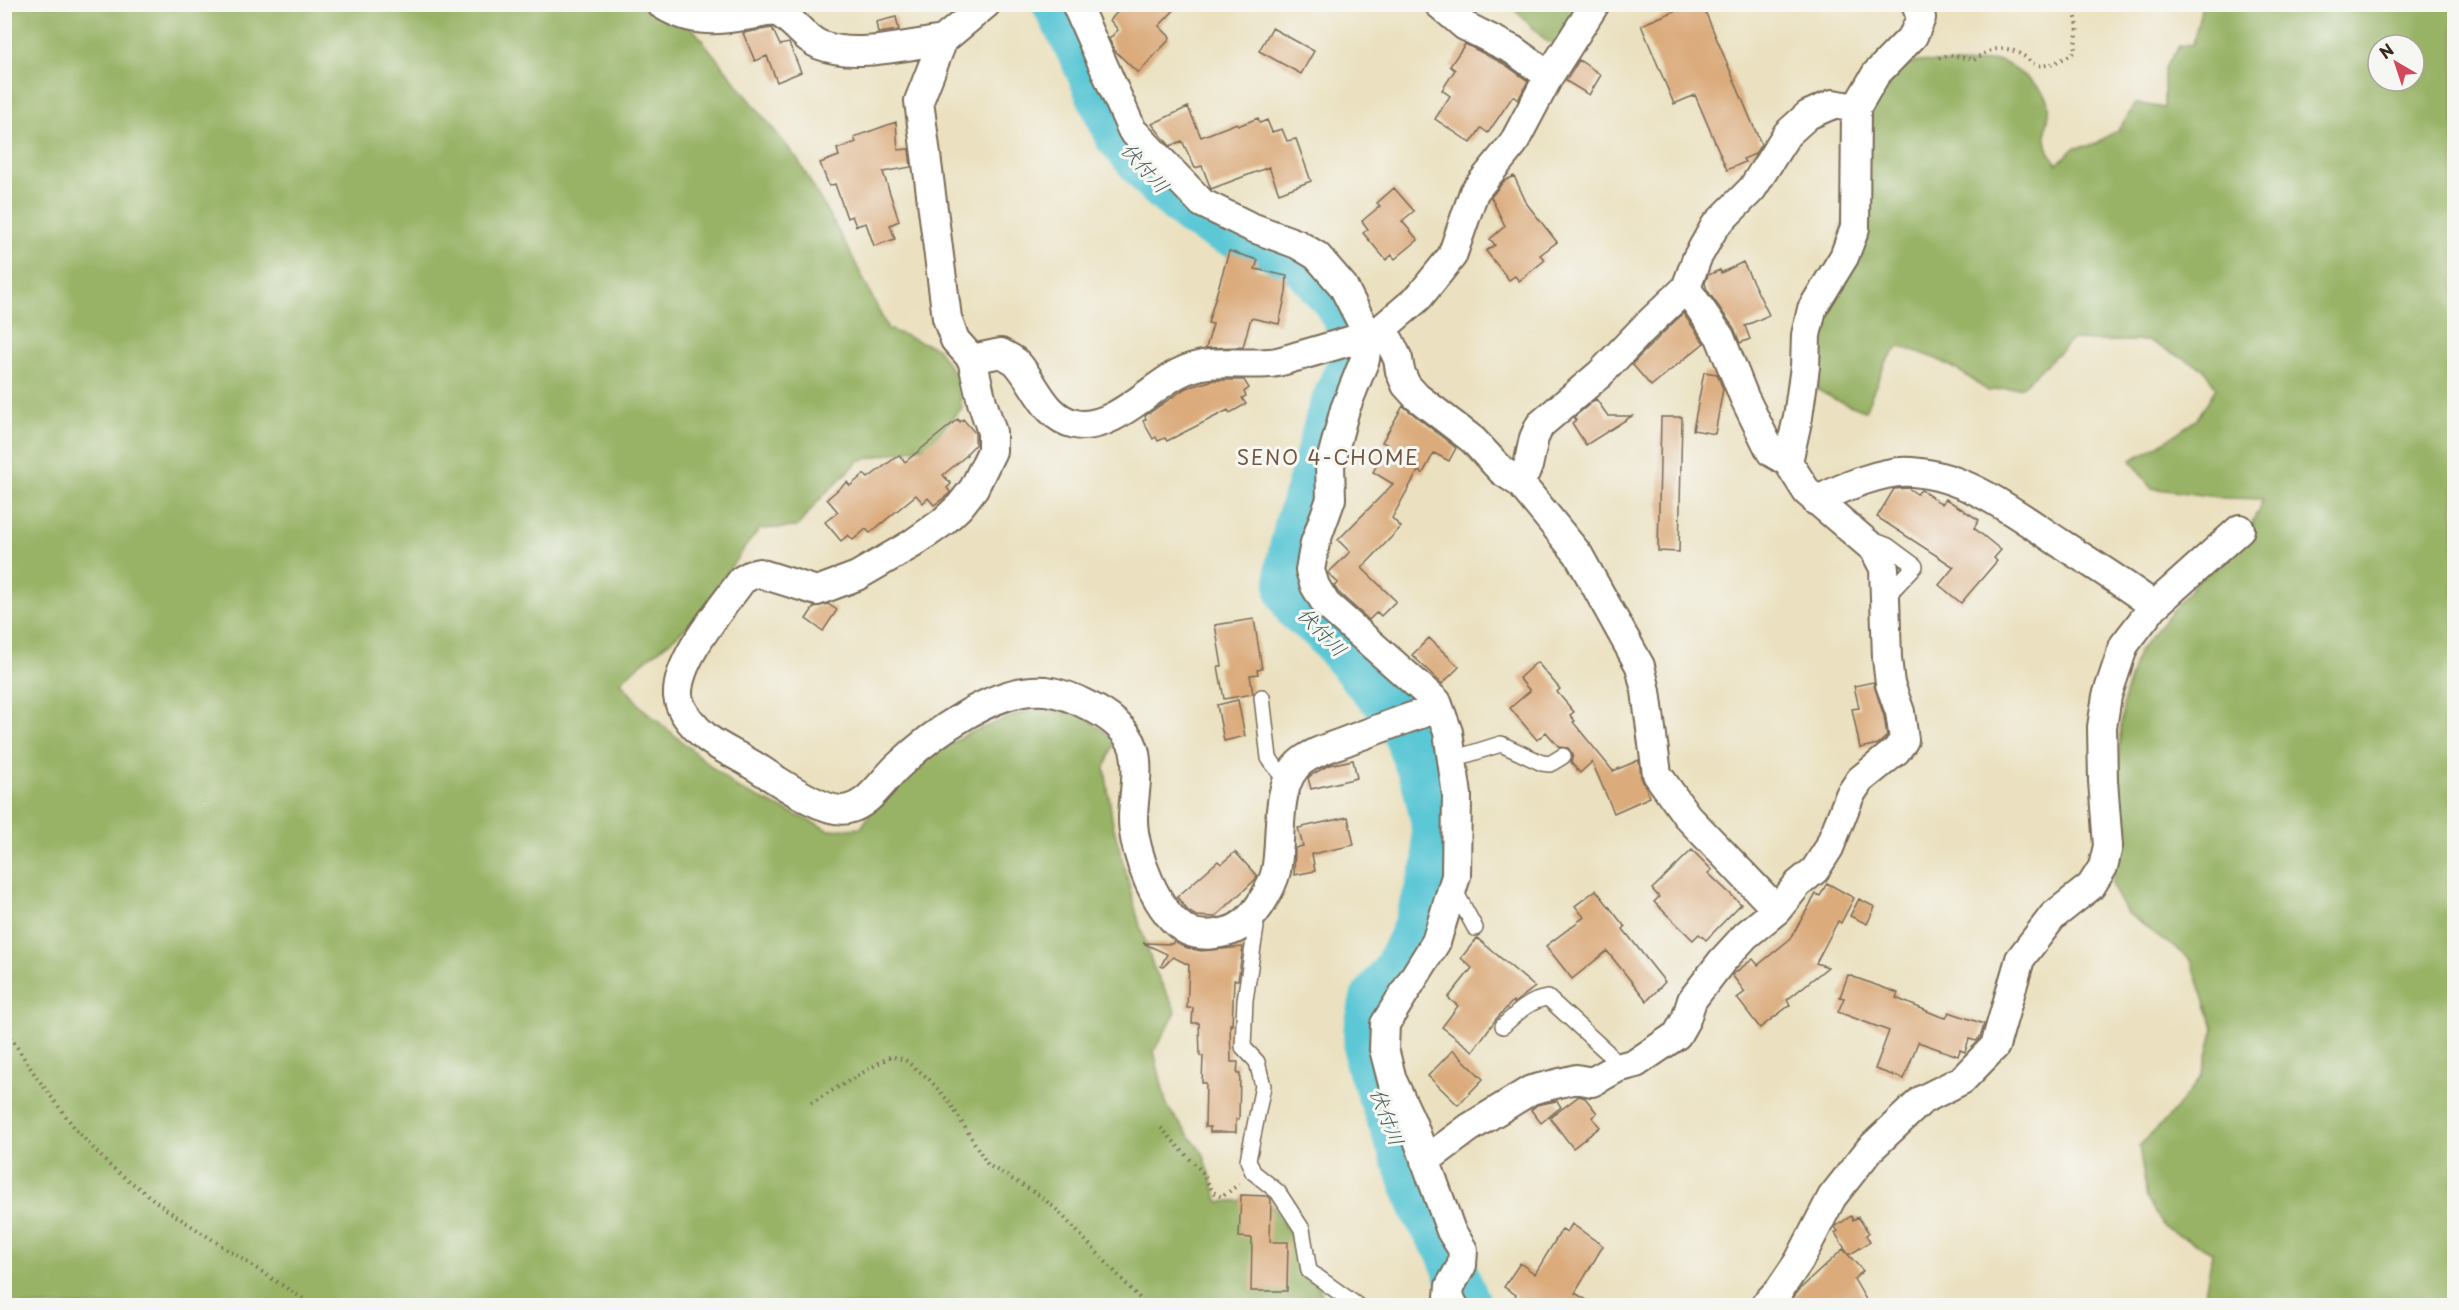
<svg xmlns="http://www.w3.org/2000/svg" width="2459" height="1310" font-family="'Playpen Sans','Klee One',sans-serif">
  <style>
    .forest { fill: #98b366; stroke: #6a6e42; stroke-width: 1.5; fill-rule: evenodd }
    .lines { fill: none; stroke-linecap: round; stroke-linejoin: round }
    .river { stroke: #5cc7d5; stroke-width: 44 }
    .building { fill: #dbab7b }
    .service-casing { stroke: #796a57; stroke-width: 18 }
    .minor-casing { stroke: #796a57; stroke-width: 32 }
    .path { stroke: #796a57; stroke-width: 4; stroke-dasharray: 1.5 4.5; stroke-linecap: butt }
    .service { stroke: #fff; stroke-width: 15 }
    .minor { stroke: #fff; stroke-width: 28 }
    .labels { text-anchor: middle; stroke-width: 6; stroke-linejoin: round; paint-order: stroke }
    .water-label { font-size: 20px; font-style: italic; fill: #455955; stroke: #f6f6f2 }
    .neighbourhood-label { font-size: 20px; letter-spacing: 1.5px; fill: #73573f; stroke: #f6f6f2 }
  </style>
  <rect width="100%" height="100%" fill="#f6f6f2"/>
  <filter id="ink" filterUnits="userSpaceOnUse"><feTurbulence type="fractalNoise" baseFrequency=".0167" numOctaves="2"/><feDisplacementMap in="SourceGraphic" scale="12" xChannelSelector="R" yChannelSelector="G"/><feConvolveMatrix kernelMatrix="1 2 1 2 8 2 1 2 1" color-interpolation-filters="sRGB"/></filter>
  <filter id="wash" filterUnits="userSpaceOnUse"><feTurbulence type="fractalNoise" baseFrequency=".008" numOctaves="4" result="noise"/><feDisplacementMap in="SourceGraphic" scale="24" xChannelSelector="R" yChannelSelector="G"/><feGaussianBlur stdDeviation="1.35" result="paint"/><feColorMatrix in="noise" values="0 0 0 0 0 0 0 0 0 0 0 0 0 0 0 0 0 1.4 0 .05"/><feComposite in="paint" operator="in"/></filter>
  <g filter="url(#wash)">
    <rect width="100%" height="100%" fill="#ebe1c0"/>
    <path class="forest" d="M 5,5 L 674,5 L 798,160 L 850,252 L 888,329 L 937,348 L 956,376 L 962,408 L 927,446 L 860,460 L 818,501 L 797,527 L 760,529 C 735,556 718,590 695,618 C 676,641 642,658 621,682 L 641,707 L 737,788 L 829,830 L 861,828 L 884,793 L 934,754 L 967,734 L 1015,715 L 1055,704 L 1085,717 L 1115,740 L 1105,768 L 1113,825 L 1140,926 L 1153,966 L 1176,1012 L 1154,1051 L 1167,1107 L 1203,1153 L 1219,1202 L 1268,1198 L 1293,1239 L 1301,1276 L 1320,1288 L 1325,1305 L 5,1306 Z
      M 1510,5 L 1591,5 L 1574,42 L 1547,42 Z
      M 2202,5 L 2454,5 L 2454,1305 L 2203,1305 L 2212,1252 L 2164,1227 L 2147,1199 L 2139,1146 L 2168,1118 L 2202,1076 L 2214,1028 L 2191,960 L 2127,913 L 2112,886 L 2119,799 L 2119,747 L 2124,698 L 2138,652 L 2205,572 L 2251,526 L 2263,499 L 2224,498 L 2151,488 L 2131,460 L 2159,445 L 2197,419 L 2216,388 L 2204,369 L 2149,341 L 2090,341 L 2073,339 L 2022,387 L 1988,391 C 1960,370 1934,354 1899,347 L 1886,361 L 1865,411 L 1836,400 L 1818,390 L 1816,366 L 1818,328 L 1870,113 C 1878,95 1886,75 1905,66 C 1926,56 1947,66 1969,64 C 1978,63 1992,59 2001,61 C 2010,65 2040,86 2045,95 C 2059,115 2032,133 2057,164 L 2074,148 L 2094,145 L 2119,129 L 2136,103 L 2164,108 L 2164,69 L 2179,46 L 2193,44 ZM 2378,45 L 2414,45 L 2414,81 L 2378,81 Z"/>
    <g class="lines">
      <path class="river" d="M 1054,4 L 1081,56 L 1116,136 L 1158,185 L 1194,216 L 1220,231 L 1272,248 L 1302,265 L 1334,301 L 1348,326 L 1349,363 L 1329,412 L 1307,492 L 1297,522 L 1287,566 L 1287,591 L 1297,610 L 1321,629 L 1373,690 L 1396,712 L 1424,784 L 1432,820 L 1435,862 L 1415,926 L 1395,969 L 1372,999 L 1365,1031 L 1366,1060 L 1423,1212 L 1447,1251 L 1470,1306"/>
    </g>
    <g id="blocks">
      <path class="building" d="M 1125,4 L 1180,4 L 1159,26 L 1170,37 L 1169,40 L 1138,73 L 1115,51 L 1109,39 L 1118,30 L 1110,20 Z
        M 1692,4 L 1702,4 L 1761,144 L 1755,154 L 1743,159 L 1745,162 L 1727,170 L 1695,95 L 1674,104 L 1641,25 Z
        M 896,17 L 899,30 L 878,33 L 876,22 Z
        M 772,28 L 780,45 L 789,43 L 801,72 L 777,82 L 767,56 L 755,61 L 743,33 Z
        M 1272,28 L 1314,51 L 1301,74 L 1259,51 Z
        M 1465,44 L 1504,64 L 1528,81 L 1518,100 L 1513,96 L 1488,133 L 1481,128 L 1471,143 L 1435,119 L 1450,96 L 1442,90 L 1455,70 L 1450,66 Z
        M 1579,60 L 1601,75 L 1589,95 L 1566,81 Z
        M 1188,107 L 1201,137 L 1237,123 L 1238,126 L 1258,118 L 1260,123 L 1267,120 L 1272,132 L 1282,129 L 1287,141 L 1296,139 L 1311,181 L 1279,193 L 1269,167 L 1211,189 L 1202,166 L 1195,168 L 1182,141 L 1170,146 L 1152,124 Z
        M 896,122 L 898,150 L 909,149 L 911,167 L 883,172 L 899,221 L 890,225 L 895,239 L 874,246 L 866,223 L 856,226 L 852,216 L 847,218 L 835,184 L 829,186 L 820,163 L 839,156 L 837,149 L 856,142 L 854,137 Z
        M 1514,176 L 1527,204 L 1557,242 L 1540,255 L 1545,260 L 1519,281 L 1515,276 L 1509,280 L 1486,251 L 1495,245 L 1490,239 L 1505,226 L 1491,197 L 1504,181 Z
        M 1394,188 L 1414,211 L 1402,221 L 1418,240 L 1395,259 L 1392,255 L 1386,260 L 1363,233 L 1368,229 L 1362,221 L 1380,206 L 1377,203 Z
        M 1229,251 L 1258,260 L 1255,269 L 1287,276 L 1286,293 L 1279,324 L 1251,318 L 1243,347 L 1206,348 L 1213,324 L 1208,323 Z
        M 1743,262 L 1769,315 L 1745,326 L 1750,339 L 1740,343 L 1734,328 L 1707,290 L 1705,283 L 1708,275 L 1720,270 L 1721,273 Z
        M 1683,313 L 1704,343 L 1651,386 L 1632,364 Z
        M 1704,372 L 1717,374 L 1723,389 L 1715,434 L 1693,430 Z
        M 1214,380 L 1244,380 L 1249,388 L 1244,392 L 1246,396 L 1242,398 L 1246,404 L 1230,413 L 1228,410 L 1167,441 L 1165,438 L 1158,441 L 1156,437 L 1153,439 L 1143,421 L 1146,419 L 1145,416 L 1186,388 Z
        M 1596,399 L 1608,416 L 1632,416 L 1586,445 L 1572,423 L 1576,420 L 1574,417 Z
        M 1403,406 L 1456,448 L 1449,461 L 1434,453 L 1423,473 L 1418,471 L 1392,518 L 1401,527 L 1362,568 L 1396,601 L 1381,616 L 1377,612 L 1369,620 L 1338,592 L 1334,586 L 1338,583 L 1328,573 L 1350,552 L 1338,540 L 1393,484 L 1373,472 L 1388,445 L 1382,442 Z
        M 1661,417 L 1682,417 L 1679,552 L 1658,551 Z
        M 958,419 L 960,422 L 963,419 L 975,433 L 975,445 L 966,454 L 967,455 L 943,475 L 951,484 L 947,488 L 950,492 L 949,494 L 934,505 L 928,498 L 923,503 L 916,495 L 870,533 L 866,529 L 853,540 L 848,535 L 841,541 L 825,522 L 838,512 L 827,499 L 847,482 L 850,486 L 864,474 L 868,478 L 899,455 L 905,462 Z
        M 1908,488 L 1917,494 L 1921,490 L 1942,504 L 1946,499 L 1979,520 L 1974,528 L 2001,550 L 1994,558 L 1997,561 L 1961,603 L 1939,585 L 1954,567 L 1877,517 L 1894,489 Z
        M 828,604 L 837,610 L 823,631 L 806,619 L 814,607 Z
        M 1254,619 L 1262,669 L 1257,670 L 1258,674 L 1250,675 L 1253,694 L 1224,699 L 1218,666 L 1222,666 L 1215,625 Z
        M 1429,638 L 1459,667 L 1442,684 L 1412,655 Z
        M 1537,662 L 1560,689 L 1557,692 L 1574,712 L 1570,715 L 1575,721 L 1573,722 L 1613,771 L 1639,760 L 1641,777 L 1650,797 L 1614,813 L 1592,762 L 1580,773 L 1571,762 L 1573,755 L 1568,748 L 1559,747 L 1546,732 L 1537,740 L 1510,708 L 1530,691 L 1519,678 Z
        M 1873,682 L 1884,716 L 1887,736 L 1878,744 L 1860,748 L 1852,709 L 1859,708 L 1854,686 Z
        M 1238,700 L 1245,736 L 1224,741 L 1217,705 Z
        M 1353,760 L 1357,778 L 1311,789 L 1308,778 L 1313,774 L 1329,765 Z
        M 1348,817 L 1354,845 L 1312,854 L 1315,871 L 1294,875 L 1295,848 L 1303,846 L 1298,828 Z
        M 1692,850 L 1712,870 L 1708,873 L 1741,904 L 1706,940 L 1699,934 L 1693,940 L 1654,902 L 1659,897 L 1652,889 Z
        M 1235,852 L 1257,876 L 1256,879 L 1215,917 L 1196,916 L 1188,911 L 1177,897 L 1218,861 L 1221,864 Z
        M 1827,883 L 1854,898 L 1841,923 L 1838,921 L 1816,963 L 1828,967 L 1787,1000 L 1790,1005 L 1760,1028 L 1737,998 L 1745,992 L 1732,975 L 1753,959 L 1758,965 L 1790,939 L 1816,894 L 1820,896 Z
        M 1596,890 L 1625,927 L 1623,929 L 1665,982 L 1647,1001 L 1607,951 L 1572,979 L 1546,946 L 1584,917 L 1575,906 Z
        M 1859,899 L 1875,907 L 1867,924 L 1850,916 Z
        M 1477,938 L 1535,987 L 1514,1003 L 1513,1001 L 1496,1019 L 1473,1051 L 1442,1027 L 1458,1006 L 1448,998 L 1472,968 L 1461,958 Z
        M 1174,941 L 1187,948 L 1201,951 L 1243,947 L 1238,980 L 1234,980 L 1232,1025 L 1230,1024 L 1231,1062 L 1238,1062 L 1237,1074 L 1240,1074 L 1239,1119 L 1236,1119 L 1236,1132 L 1210,1132 L 1210,1127 L 1205,1127 L 1206,1083 L 1202,1083 L 1203,1056 L 1200,1056 L 1199,1023 L 1192,1023 L 1193,1008 L 1187,1008 L 1189,965 L 1173,957 L 1163,967 L 1161,966 L 1167,954 L 1143,943 L 1172,944 Z
        M 1848,975 L 1898,993 L 1896,998 L 1939,1016 L 1946,1018 L 1949,1012 L 1984,1024 L 1980,1037 L 1976,1041 L 1969,1039 L 1965,1052 L 1960,1050 L 1958,1056 L 1918,1042 L 1904,1079 L 1875,1069 L 1889,1031 L 1838,1012 L 1844,998 L 1840,997 Z
        M 1453,1050 L 1483,1079 L 1458,1105 L 1428,1076 Z
        M 1579,1096 L 1585,1098 L 1597,1113 L 1592,1117 L 1600,1127 L 1573,1148 L 1550,1118 Z
        M 1557,1101 L 1561,1107 L 1541,1123 L 1531,1110 L 1537,1105 Z
        M 1241,1195 L 1267,1196 L 1271,1199 L 1270,1242 L 1288,1242 L 1287,1291 L 1251,1291 L 1252,1238 L 1239,1237 Z
        M 1851,1216 L 1853,1220 L 1858,1217 L 1869,1233 L 1866,1235 L 1870,1242 L 1849,1255 L 1835,1233 L 1838,1231 L 1835,1227 Z
        M 1572,1224 L 1603,1246 L 1575,1293 L 1595,1305 L 1509,1305 L 1516,1295 L 1504,1287 L 1520,1263 L 1535,1274 L 1562,1229 L 1567,1232 Z
        M 1843,1249 L 1863,1271 L 1854,1279 L 1869,1305 L 1787,1305 L 1801,1288 Z"/>
    </g>
  </g>
  <g filter="url(#ink)">
    <use href="#blocks" fill-opacity="0" stroke="#796a57" stroke-width="1.5"/>
    <g class="lines">
      <defs>
        <path id="service" d="M 1870,539 L 1888,546 L 1915,566 L 1886,597
          M 1262,697 L 1269,758 L 1287,783
          M 1453,759 L 1501,744 L 1542,763 L 1550,764 L 1563,756
          M 1454,889 L 1475,928
          M 1253,916 L 1256,927 L 1245,1000 L 1243,1047 L 1257,1062 L 1263,1086 L 1248,1160 L 1253,1172 L 1278,1192 L 1302,1229 L 1309,1271 L 1358,1306
          M 1503,1026 C 1516,1014 1529,1000 1548,998 L 1607,1052 L 1617,1068"/>
        <path id="minor" d="M 661,4 C 700,29 732,17 775,11 C 793,18 803,38 820,45 C 855,59 906,45 943,40
          M 986,4 L 943,40 L 919,101 L 947,318 L 955,340 L 972,359 L 982,402 L 992,432 L 992,451 L 974,488 L 960,506 L 943,522 L 912,544 L 857,576 L 817,591 L 759,573 L 751,575 L 742,580 C 722,608 676,660 678,696 C 680,712 695,728 707,738 C 720,748 737,755 751,764 C 772,776 824,816 848,809 C 869,804 881,783 896,768 C 930,735 996,686 1046,691 C 1061,693 1076,699 1089,706 C 1106,714 1128,729 1134,749 C 1140,771 1133,797 1133,819 C 1133,852 1157,915 1188,931 C 1199,936 1214,935 1226,932 C 1240,929 1252,917 1260,905 C 1267,894 1273,884 1276,871 C 1283,839 1273,783 1302,761 C 1315,751 1334,746 1349,740 C 1379,729 1409,717 1439,708
          M 1076,4 L 1132,130 L 1202,203 L 1251,227 L 1297,244 L 1317,256 L 1343,286 L 1368,335 L 1365,359 L 1345,409 L 1330,465 L 1331,499 L 1315,543 L 1310,570 L 1315,586 L 1326,604 L 1437,702 L 1448,732 L 1457,795 L 1456,876 L 1436,942 L 1385,1024 L 1384,1049 L 1392,1080 L 1412,1123 L 1451,1231 L 1463,1250 L 1462,1265 L 1450,1286 L 1449,1297 L 1454,1306
          M 1439,4 L 1465,26 L 1513,50 L 1549,76
          M 1378,332 L 1419,297 L 1452,256 L 1474,192 L 1513,144 L 1549,76 L 1595,4
          M 972,359 L 1001,353 C 1006,356 1013,359 1017,363 C 1036,384 1044,417 1075,424 C 1110,432 1151,387 1179,373 C 1211,357 1236,366 1269,363 C 1278,363 1287,359 1295,357 C 1323,349 1351,341 1378,332 L 1384,334 L 1390,342 L 1398,359 L 1400,371 L 1406,385 L 1417,397 L 1473,440 L 1502,471 L 1520,483 L 1578,554 L 1640,666 L 1646,691 L 1657,774 L 1687,816 L 1777,910
          M 1788,462 L 1798,417 L 1805,367 L 1806,335 L 1812,309 L 1844,257 L 1855,228 L 1856,108
          M 1520,483 L 1528,466 L 1534,438 L 1540,425 L 1600,374 L 1643,329 L 1686,288 L 1697,258 L 1715,226 L 1752,189 L 1787,134 L 1808,115 L 1833,104 L 1856,108 L 1876,74 L 1913,36 L 1921,18 L 1916,4
          M 1816,501 C 1841,488 1884,469 1912,472 C 1969,476 2017,515 2063,545 C 2094,565 2125,584 2154,606
          M 1425,1161 L 1469,1128 L 1531,1090 L 1576,1079 L 1592,1082 L 1617,1068 L 1636,1063 L 1677,1035 L 1686,1019 L 1692,1000 L 1722,961 L 1746,935 L 1777,910 L 1798,884 L 1815,870 L 1829,848 L 1850,795 L 1860,780 L 1896,751 L 1904,740 L 1900,712 L 1890,684 L 1887,658 L 1884,568 L 1874,549 L 1807,492 L 1788,462 L 1771,452 L 1744,397 L 1720,337 L 1686,288
          M 1764,1306 L 1780,1289 L 1799,1261 L 1832,1197 L 1870,1149 L 1922,1100 L 1962,1080 L 1995,1046 L 2020,959 L 2053,916 L 2091,886 L 2103,867 L 2108,846 L 2103,781 L 2102,727 L 2107,696 L 2124,645 L 2154,606 L 2240,529"/>
      </defs>
      <use href="#service" class="service-casing"/>
      <use href="#minor" class="minor-casing"/>
      <path class="path" d="M 1939,58 L 1950,55 L 1974,60 C 1990,48 2004,44 2022,55 C 2026,57 2030,62 2034,64 C 2047,69 2064,59 2074,52 L 2078,27 L 2073,4
        M 4,1027 L 35,1075 L 77,1131 L 109,1165 L 167,1210 L 314,1306
        M 811,1103 L 891,1056 L 905,1060 L 928,1078 L 950,1103 L 988,1165 L 1039,1195 L 1057,1210 L 1147,1306
        M 1161,1128 L 1202,1172 L 1213,1192 L 1222,1197 L 1239,1184"/>
      <use href="#service" class="service"/>
      <use href="#minor" class="minor"/>
    </g>
  </g>
  <g class="labels">
    <g class="water-label">
      <text transform="translate(1145 168) rotate(48)" y="7">伏付川</text>
      <text transform="translate(1322 632) rotate(46)" y="7">伏付川</text>
      <text transform="translate(1387 1117) rotate(69)" y="7">伏付川</text>
    </g>
    <g class="neighbourhood-label">
      <text x="1328" y="465">SENO 4-CHOME</text>
    </g>
  </g>
  <rect width="2459" height="1310" fill="none" stroke="#f6f6f2" stroke-width="24"/>
  <g transform="translate(2396 63) rotate(321)"><circle r="28" fill="#f6f6f2" stroke="#aba49d" stroke-width="1.5"/>
  <path d="M0-4.5L10 22L0 15L-10 22Z" fill="#d1495b"/>
  <text y="-9" font-size="16" font-weight="bold" text-anchor="middle" fill="#3b2a1e">N</text>
  </g>
</svg>
